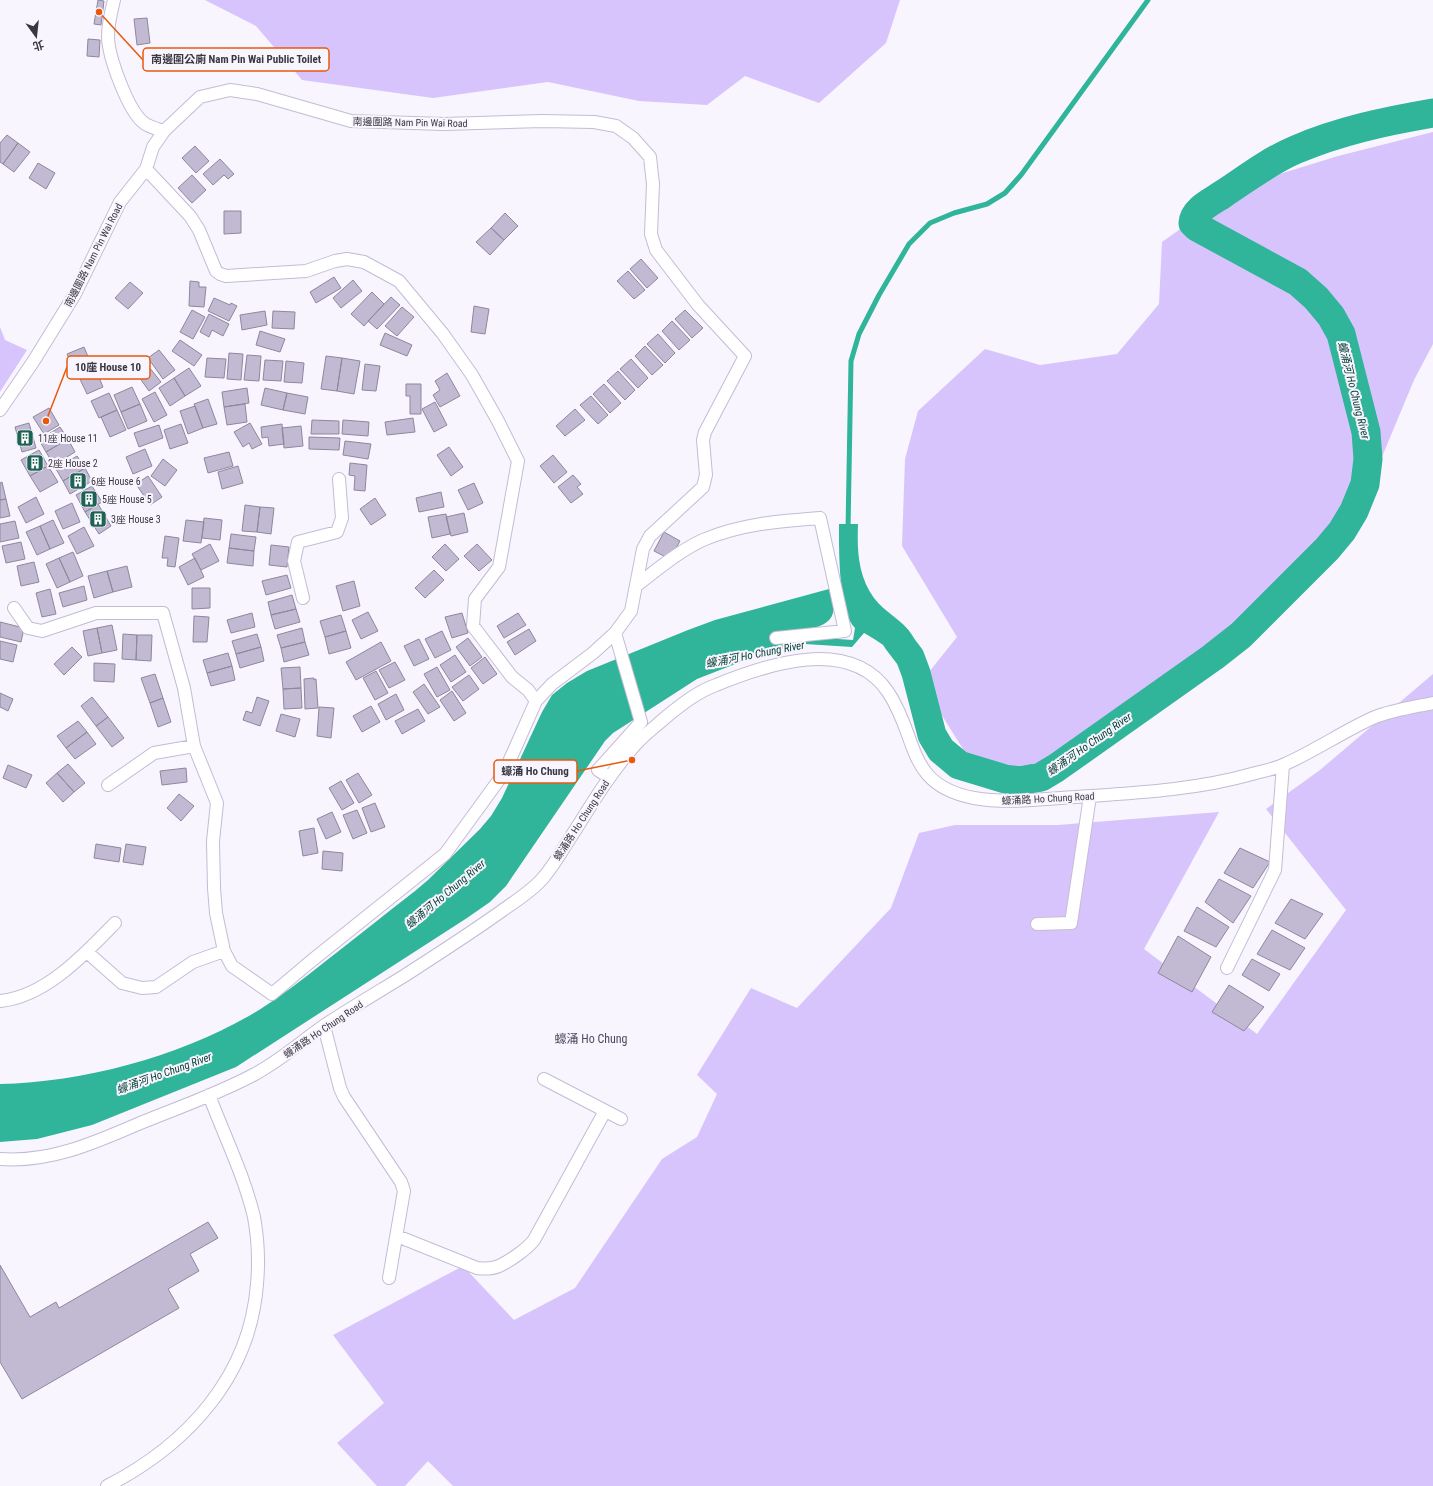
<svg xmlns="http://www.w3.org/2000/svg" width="1433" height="1486" font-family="'Roboto Condensed','Noto Sans TC',sans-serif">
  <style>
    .green { fill: #d7c4fc }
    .water { fill: #30b49a }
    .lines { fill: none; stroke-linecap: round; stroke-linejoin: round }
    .stream { stroke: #30b49a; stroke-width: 5 }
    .river { stroke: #30b49a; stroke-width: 29 }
    .building { fill: #c1bad2; stroke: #8e879d }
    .street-casing { stroke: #c3bcd4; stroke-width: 14 }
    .street { stroke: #fff; stroke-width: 12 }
    .labels { text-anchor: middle; stroke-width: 4; stroke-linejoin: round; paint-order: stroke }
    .street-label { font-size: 10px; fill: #3a3741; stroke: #f8f5ff }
    .poi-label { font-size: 10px; fill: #3a3741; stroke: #f8f5ff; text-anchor: start }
    .water-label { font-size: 11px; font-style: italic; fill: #064035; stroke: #f8f5ff }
    .quarter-label { font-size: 12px; fill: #50495d; stroke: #f8f5ff }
    .leader { fill: none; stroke: #e8590c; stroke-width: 1.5 }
    .callout-dot { fill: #e8590c; stroke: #f8f5ff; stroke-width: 1.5 }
    .callout { fill: #f8f5ff; stroke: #e8590c; stroke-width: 1.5 }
    .callout-label { font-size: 11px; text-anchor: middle; font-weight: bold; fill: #3a3741 }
  </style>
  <rect width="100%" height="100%" fill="#f8f5ff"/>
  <path class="green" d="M 205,0 L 900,0 L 886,43 L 819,103 L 745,76 L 707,105 L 639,101 L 548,82 L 433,98 L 302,80 L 256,26 Z
    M 1433,132 L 1433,344 L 1414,380 L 1344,548 L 1231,657 L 1112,736 L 1053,782 L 973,765 L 921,682 L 957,637 L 902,546 L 905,459 L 918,411 L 985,349 L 1040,365 L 1117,354 L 1159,304 L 1162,242 L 1241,186 L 1338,156 Z
    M 0,327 L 5,340 L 27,350 L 0,392 Z
    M 1433,674 L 1433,1486 L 453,1486 L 428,1461 L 405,1486 L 377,1486 L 337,1443 L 384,1403 L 333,1335 L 463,1266 L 514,1320 L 575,1288 L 662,1159 L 697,1137 L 717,1094 L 697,1075 L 751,988 L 797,1008 L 891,908 L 919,833 L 955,825 L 1058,825 L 1219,812 L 1144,949 L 1257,1034 L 1346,910 L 1266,809 L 1320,770 Z"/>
  <path class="water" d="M 839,524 L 858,524 C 857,551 858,576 874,598 C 885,613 903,620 912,635 C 919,646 921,658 923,670 L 908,677 C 894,653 889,647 864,633 L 852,647 L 805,644 L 766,652 L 697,679 L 613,733 L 605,741 L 506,886 L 490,902 L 467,918 L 236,1067 L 92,1125 L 37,1139 L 0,1142 L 0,1084 C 87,1082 185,1055 259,1010 C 281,996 302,980 322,964 C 354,939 384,915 415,891 L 428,880 L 480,829 L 491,816 L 502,798 L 542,712 L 552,695 L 567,683 L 587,671 L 688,630 L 715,620 L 829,589 C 831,597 835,606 833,613 C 828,633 788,631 771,633 L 773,644 L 823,638 L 853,640 L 855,628 C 838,611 839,549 839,524 Z"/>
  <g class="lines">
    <path class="stream" d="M 848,530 L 851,361 L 859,334 L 879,295 L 909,244 L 930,223 L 954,213 L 987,204 L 1005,193 L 1021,175 L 1148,0"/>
    <path class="river" d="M 897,640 L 910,657 L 916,673 L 932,735 L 941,750 L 959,765 L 1005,779 L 1020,781 L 1041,777 L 1056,768 L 1213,657 L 1241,635 L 1327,549 L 1342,531 L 1354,511 L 1365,484 L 1368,459 L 1366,432 L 1341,334 L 1331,316 L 1316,298 L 1298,282 L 1197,227 L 1193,223 C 1194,209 1213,201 1223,194 C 1246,179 1269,161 1295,150 C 1339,131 1386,121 1433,113"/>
  </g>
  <path class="building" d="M 98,0 L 104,1 L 101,25 L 94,24 Z
    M 147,18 L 150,43 L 137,45 L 134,19 Z
    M 88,39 L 100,40 L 99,57 L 87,56 Z
    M 7,135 L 18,143 L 3,164 L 0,162 L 0,143 Z
    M 18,143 L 30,152 L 14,172 L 3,164 Z
    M 195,146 L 209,161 L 196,173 L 182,158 Z
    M 220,159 L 234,174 L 228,179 L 224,175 L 213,185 L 203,174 Z
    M 38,163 L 55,173 L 46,189 L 29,178 Z
    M 192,175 L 206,190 L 192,203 L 178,188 Z
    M 224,211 L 241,211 L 241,233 L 224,234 Z
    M 505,213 L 518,226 L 504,240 L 491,228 Z
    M 491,228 L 504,240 L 490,255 L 476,242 Z
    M 641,259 L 658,278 L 647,288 L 630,269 Z
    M 628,271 L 645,290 L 634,299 L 617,281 Z
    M 334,277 L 341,288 L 316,303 L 310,292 Z
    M 353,280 L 362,291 L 341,308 L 333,298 Z
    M 190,281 L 199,282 L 199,287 L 206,287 L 204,307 L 189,306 Z
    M 130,282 L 143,293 L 128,309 L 115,298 Z
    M 372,292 L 384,304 L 364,326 L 351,314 Z
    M 391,297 L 400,305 L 377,329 L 368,321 Z
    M 214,298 L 230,305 L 231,303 L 237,306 L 229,321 L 208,311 Z
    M 474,306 L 489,309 L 485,334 L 471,332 Z
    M 402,307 L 414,317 L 397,336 L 385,326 Z
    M 192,310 L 205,317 L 193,339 L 180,332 Z
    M 685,310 L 703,328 L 692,338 L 675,319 Z
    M 265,311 L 267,325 L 242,330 L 240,315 Z
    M 273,311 L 295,312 L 294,329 L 272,328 Z
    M 209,314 L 229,324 L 223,336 L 212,330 L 209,337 L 200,332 Z
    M 672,321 L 690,340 L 679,350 L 662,331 Z
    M 260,331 L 285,339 L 280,352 L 256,345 Z
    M 385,333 L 412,345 L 407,356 L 380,345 Z
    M 658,334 L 675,353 L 665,363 L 647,344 Z
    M 180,340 L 202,355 L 194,366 L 172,351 Z
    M 645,346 L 663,365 L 652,375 L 635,356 Z
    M 84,347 L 92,366 L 75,373 L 67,354 Z
    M 159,350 L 175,370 L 163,379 L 148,358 Z
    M 229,353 L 243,354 L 241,380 L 227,379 Z
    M 247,355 L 261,356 L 259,381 L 244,380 Z
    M 326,356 L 342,358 L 337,391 L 321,389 Z
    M 207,358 L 226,359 L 224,378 L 205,377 Z
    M 342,358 L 360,361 L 354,394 L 337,391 Z
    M 631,359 L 648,378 L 638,388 L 620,369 Z
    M 265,360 L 283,361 L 281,381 L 263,380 Z
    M 286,361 L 304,363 L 302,383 L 284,382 Z
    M 145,362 L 161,382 L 149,391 L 134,370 Z
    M 365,364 L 380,366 L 376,391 L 362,390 Z
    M 95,368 L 103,387 L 87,394 L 78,375 Z
    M 189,368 L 201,386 L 185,396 L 174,378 Z
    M 618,371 L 635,390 L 625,400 L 607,381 Z
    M 447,373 L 460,396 L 440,407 L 433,395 L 440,390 L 435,381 Z
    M 174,378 L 185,396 L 170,406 L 159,388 Z
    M 406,384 L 421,384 L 421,414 L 410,414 L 410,396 L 406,396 Z
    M 604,384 L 621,403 L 610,413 L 593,394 Z
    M 132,387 L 140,404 L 121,412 L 114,395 Z
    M 247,388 L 249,403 L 224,407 L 222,392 Z
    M 265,388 L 287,393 L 283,410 L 261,405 Z
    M 155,392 L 167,415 L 154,422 L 142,399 Z
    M 109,393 L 117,410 L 99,418 L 91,401 Z
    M 287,393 L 308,397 L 305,414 L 283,410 Z
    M 591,396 L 608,415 L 598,424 L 580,405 Z
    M 208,399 L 217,424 L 203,428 L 194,404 Z
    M 435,402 L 447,425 L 434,432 L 422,409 Z
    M 140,404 L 147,421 L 128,429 L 121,412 Z
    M 245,404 L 247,422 L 227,425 L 224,407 Z
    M 195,406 L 203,428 L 188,434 L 180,411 Z
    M 49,408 L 59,425 L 44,434 L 33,417 Z
    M 575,409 L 585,420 L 565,436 L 556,426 Z
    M 117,410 L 126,430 L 110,437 L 101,417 Z
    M 413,418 L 415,432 L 387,435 L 385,422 Z
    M 312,420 L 339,421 L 339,434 L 311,434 Z
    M 343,420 L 369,422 L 368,436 L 342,434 Z
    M 29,423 L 36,448 L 22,452 L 15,427 Z
    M 250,423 L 262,444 L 252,449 L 249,443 L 243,447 L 234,432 Z
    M 181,424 L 188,443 L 170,449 L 164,430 Z
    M 282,424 L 284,444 L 269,446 L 268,437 L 262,438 L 261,427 Z
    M 159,425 L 163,438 L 139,447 L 134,433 Z
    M 301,426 L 303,446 L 284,448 L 282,428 Z
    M 60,427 L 68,439 L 46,452 L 39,440 Z
    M 309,437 L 340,438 L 339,450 L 309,449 Z
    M 68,439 L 75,452 L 54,465 L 46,452 Z
    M 345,441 L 371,444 L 368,459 L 343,455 Z
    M 449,447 L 463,467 L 451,476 L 437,455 Z
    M 145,449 L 152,466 L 133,474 L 126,457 Z
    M 39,450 L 48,466 L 30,476 L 21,460 Z
    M 229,452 L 233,466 L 208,473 L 204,458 Z
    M 553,455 L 567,472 L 554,483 L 540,466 Z
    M 77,456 L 85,468 L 63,481 L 56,469 Z
    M 163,459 L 177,470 L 165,486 L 151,476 Z
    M 350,463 L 367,465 L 365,491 L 354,490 L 355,476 L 349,475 Z
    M 48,466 L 58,482 L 40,492 L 30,476 Z
    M 238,466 L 243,483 L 222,489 L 218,472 Z
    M 85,468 L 92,481 L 70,494 L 63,481 Z
    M 573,475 L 581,484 L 577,487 L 583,494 L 571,503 L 558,487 Z
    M 148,476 L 162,497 L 150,505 L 136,484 Z
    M 2,482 L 6,499 L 0,500 L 0,483 Z
    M 474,483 L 483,503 L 468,510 L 458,490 Z
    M 92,486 L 102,502 L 85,512 L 76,495 Z
    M 441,492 L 444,507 L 419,512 L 416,498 Z
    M 36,497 L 44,514 L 26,523 L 18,507 Z
    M 375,498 L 386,515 L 371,525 L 360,509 Z
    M 6,499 L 10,516 L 0,518 L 0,500 Z
    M 72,503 L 80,522 L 63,529 L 55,511 Z
    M 98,504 L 111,526 L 99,534 L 85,512 Z
    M 245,505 L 260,507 L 257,532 L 242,531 Z
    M 260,507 L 274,508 L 271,534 L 257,532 Z
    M 464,513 L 468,532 L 451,536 L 446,517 Z
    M 446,514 L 450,534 L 432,538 L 428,517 Z
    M 204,518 L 222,520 L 220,540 L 202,538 Z
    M 53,520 L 64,543 L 50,549 L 40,526 Z
    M 186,520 L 204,522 L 201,543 L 183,541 Z
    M 15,521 L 19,538 L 0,542 L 0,524 Z
    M 40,526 L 50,549 L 37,555 L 26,532 Z
    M 84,527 L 94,546 L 77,554 L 68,536 Z
    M 664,532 L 680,541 L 670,559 L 654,551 Z
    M 231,534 L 256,537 L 254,551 L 229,548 Z
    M 165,536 L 179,538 L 175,567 L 167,566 L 168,558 L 162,558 Z
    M 21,542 L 25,559 L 6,563 L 2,546 Z
    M 210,544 L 219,561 L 201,570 L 192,554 Z
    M 445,544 L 459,559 L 446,571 L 432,557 Z
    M 477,544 L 492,560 L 479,571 L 464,556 Z
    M 271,545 L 289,547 L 287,567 L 269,565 Z
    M 229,548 L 254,551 L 253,566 L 227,563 Z
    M 73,552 L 83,576 L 70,582 L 59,558 Z
    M 59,558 L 70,582 L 57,588 L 46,564 Z
    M 195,558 L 204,577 L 188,585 L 179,567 Z
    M 34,562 L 39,582 L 21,586 L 17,566 Z
    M 127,566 L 132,587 L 113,592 L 107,571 Z
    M 434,570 L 444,580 L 425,598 L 415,588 Z
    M 107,571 L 113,592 L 94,598 L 88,576 Z
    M 287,575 L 291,588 L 266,595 L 262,581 Z
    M 354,581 L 360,606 L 343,611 L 336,586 Z
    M 84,586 L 87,600 L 63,607 L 59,593 Z
    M 192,588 L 210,588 L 210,608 L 192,609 Z
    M 50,589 L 56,614 L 42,617 L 36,593 Z
    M 292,595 L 296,609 L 271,615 L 268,602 Z
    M 296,609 L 300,622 L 275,629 L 271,615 Z
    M 368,612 L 378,631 L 361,639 L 352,620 Z
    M 252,613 L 255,627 L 231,633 L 227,620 Z
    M 462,613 L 468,633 L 452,638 L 445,617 Z
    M 518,613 L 526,625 L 504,638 L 497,626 Z
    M 341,615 L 346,631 L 325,637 L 320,621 Z
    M 194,616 L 209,617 L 207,642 L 193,642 Z
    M 0,622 L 24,628 L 21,642 L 0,637 Z
    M 112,625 L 117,650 L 102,653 L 97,628 Z
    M 97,628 L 102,653 L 88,656 L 83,631 Z
    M 302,628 L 305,642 L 281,648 L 277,635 Z
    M 529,629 L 536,641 L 515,655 L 507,642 Z
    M 346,631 L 351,648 L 329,654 L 325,637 Z
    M 442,631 L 451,650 L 435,658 L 425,639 Z
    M 123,634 L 137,635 L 136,660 L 122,659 Z
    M 257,634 L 261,647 L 236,654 L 232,641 Z
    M 137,635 L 152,635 L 151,661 L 136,660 Z
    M 468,638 L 482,657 L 470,666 L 456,647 Z
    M 419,639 L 429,659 L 414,666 L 404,646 Z
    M 0,641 L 17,645 L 13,662 L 0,659 Z
    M 305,642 L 309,655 L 284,662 L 281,648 Z
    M 381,642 L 391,661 L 356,680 L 346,662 Z
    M 72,647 L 82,657 L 64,675 L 54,664 Z
    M 261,647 L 264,661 L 240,668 L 236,654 Z
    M 228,653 L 232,666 L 207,673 L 203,660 Z
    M 455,655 L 466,672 L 451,682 L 440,665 Z
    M 485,657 L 497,674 L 483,684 L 471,668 Z
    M 395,662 L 405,680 L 389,688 L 379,670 Z
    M 94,663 L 115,664 L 114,682 L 94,681 Z
    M 232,666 L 235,680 L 211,686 L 207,673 Z
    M 300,667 L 301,688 L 283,689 L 281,668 Z
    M 437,667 L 450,690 L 437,697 L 424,674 Z
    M 376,671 L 388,693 L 375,700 L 363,678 Z
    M 155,674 L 163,698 L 150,703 L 141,678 Z
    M 469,675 L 479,689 L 463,701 L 452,687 Z
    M 314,678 L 314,680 L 316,679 L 318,708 L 305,709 L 304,679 Z
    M 424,684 L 440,707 L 428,714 L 413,692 Z
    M 301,688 L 302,708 L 284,709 L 283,689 Z
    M 452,691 L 466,713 L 454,721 L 440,700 Z
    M 0,693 L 13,699 L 8,711 L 0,707 Z
    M 396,694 L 404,710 L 386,720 L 378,704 Z
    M 92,697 L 108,717 L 96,726 L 81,706 Z
    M 257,697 L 269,701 L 260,726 L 243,720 L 246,711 L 252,713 Z
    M 163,698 L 171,722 L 158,727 L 150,703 Z
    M 371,706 L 380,722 L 362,732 L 353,716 Z
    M 319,707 L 334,708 L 331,738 L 317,736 Z
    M 418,709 L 425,721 L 402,734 L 395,721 Z
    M 281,714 L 300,719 L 295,737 L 276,731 Z
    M 108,717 L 124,738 L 112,747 L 96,726 Z
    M 78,721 L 87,732 L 66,748 L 57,736 Z
    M 87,732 L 96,744 L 75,759 L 66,748 Z
    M 68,764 L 85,783 L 74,792 L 57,773 Z
    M 8,765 L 32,775 L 26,788 L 3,778 Z
    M 186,768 L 187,782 L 162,785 L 160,771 Z
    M 57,773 L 74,792 L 63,802 L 46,783 Z
    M 358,773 L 372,795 L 359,803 L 346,780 Z
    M 341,781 L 354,803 L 342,810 L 329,788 Z
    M 179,794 L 194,806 L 181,821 L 167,808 Z
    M 375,803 L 385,827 L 371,832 L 362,808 Z
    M 357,810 L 367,833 L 353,839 L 343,815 Z
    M 332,812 L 341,832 L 326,839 L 317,819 Z
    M 314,828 L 318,853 L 303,856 L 299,831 Z
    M 96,844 L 121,848 L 119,862 L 94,858 Z
    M 126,844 L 146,847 L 143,865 L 123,862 Z
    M 1240,848 L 1270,862 L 1253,888 L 1224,873 Z
    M 323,851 L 343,853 L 342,871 L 322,869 Z
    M 1219,879 L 1251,896 L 1233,923 L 1205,902 Z
    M 1291,899 L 1323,914 L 1305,939 L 1275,923 Z
    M 1197,907 L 1229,927 L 1216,947 L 1184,931 Z
    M 1272,930 L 1305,948 L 1290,970 L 1257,954 Z
    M 1178,936 L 1211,957 L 1192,992 L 1158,973 Z
    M 1252,959 L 1280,974 L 1269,991 L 1242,975 Z
    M 1229,985 L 1264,1007 L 1244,1031 L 1212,1012 Z
    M 208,1222 L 218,1238 L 190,1254 L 199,1271 L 168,1289 L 179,1308 L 22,1399 L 0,1362 L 0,1265 L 30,1317 L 56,1302 L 59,1308 Z"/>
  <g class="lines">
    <defs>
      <path id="street" d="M 114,0 C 111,12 108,24 108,36 C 108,56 128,111 144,123 C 149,127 158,129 164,131
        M 0,410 L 33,362 L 75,294 L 120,202 L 146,169 L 153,147 L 164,131 L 200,97 L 230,90 L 257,94 L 351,121 L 444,124 L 542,121 L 594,122 L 616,126 L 633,138 L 650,157 L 653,184 L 651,234 L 656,250 L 698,305 L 745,356 L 705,432 L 703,440 L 706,475 L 703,487 L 650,536 L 643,549 L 631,611 L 615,633 L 593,653 L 552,684 L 536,701 L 528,690 L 512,677 L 473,626 L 475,599 L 499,567 L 518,461 L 498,421 L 472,375 L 443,334 L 399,281 L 364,262 L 347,259 L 335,261 L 306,271 L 226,276 L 220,274 L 216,271 L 199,230 L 190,216 L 146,169
        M 637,585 C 658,569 679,551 703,540 C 740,524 780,521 820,518 L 845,631 L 776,638
        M 303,598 L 294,561 L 298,542 L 337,532 L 342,518 L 339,479
        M 14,608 L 28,628 L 42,631 L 96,613 L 163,613 L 184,688 L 194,746 L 217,803 L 213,841 L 214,888 L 216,913 L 224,951 L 232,966 L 272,994 L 310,962 L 445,854 L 504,773 L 536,701
        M 609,777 L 598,770 L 641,722 L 615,633
        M 108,785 L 154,753 L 194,746
        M 1037,924 L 1071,923 L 1090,796
        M 87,952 L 122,983 L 142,988 L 156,987 L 193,962 L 224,951
        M 1227,968 L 1275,870 L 1283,765
        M 0,1001 C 45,997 85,954 115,923
        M 324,1026 L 340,1088 L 344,1097 L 401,1182 L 404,1191 L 389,1278
        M 544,1079 L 621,1119
        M 0,1159 C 49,1163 94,1143 138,1124 C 177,1108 218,1094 255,1074 C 281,1060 302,1041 325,1025 C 351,1008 378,992 404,976 C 438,954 471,933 503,910 C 517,900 532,891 543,878 C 556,863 565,845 576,829 C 594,800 612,771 635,745 C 644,735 656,726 666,717 C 682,704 697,692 716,685 C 767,664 850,636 888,692 C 919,738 905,785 974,798 C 1007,804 1042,799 1076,797 C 1134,793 1196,790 1252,774 C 1263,771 1275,769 1285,764 C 1315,751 1345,730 1375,717 C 1393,710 1414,707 1433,703
        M 397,1236 L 477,1268 C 484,1269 492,1269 499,1266 C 510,1261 527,1249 534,1240 L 605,1111
        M 107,1486 C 187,1445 250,1377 257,1284 C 259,1262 258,1239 254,1217 C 244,1175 224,1135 209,1095"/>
    </defs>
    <use href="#street" class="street-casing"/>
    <use href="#street" class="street"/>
  </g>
  <defs>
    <symbol id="building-square" viewBox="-11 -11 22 22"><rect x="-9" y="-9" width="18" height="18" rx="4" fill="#1e6254" stroke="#f8f5ff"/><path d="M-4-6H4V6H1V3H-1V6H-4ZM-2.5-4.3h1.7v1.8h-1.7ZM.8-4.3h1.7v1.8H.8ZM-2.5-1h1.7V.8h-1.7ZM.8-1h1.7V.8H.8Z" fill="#fff"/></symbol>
  </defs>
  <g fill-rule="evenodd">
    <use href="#building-square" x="15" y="428" width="20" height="20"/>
    <use href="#building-square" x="25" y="453" width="20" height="20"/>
    <use href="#building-square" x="68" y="471" width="20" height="20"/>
    <use href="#building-square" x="79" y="489" width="20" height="20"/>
    <use href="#building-square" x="88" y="509" width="20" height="20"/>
  </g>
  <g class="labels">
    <g class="street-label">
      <text transform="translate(410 122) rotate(1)" y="4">南邊圍路 Nam Pin Wai Road</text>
      <text transform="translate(93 255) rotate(-63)" y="4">南邊圍路 Nam Pin Wai Road</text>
      <text transform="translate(1048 798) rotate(-3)" y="4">蠔涌路 Ho Chung Road</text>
      <text transform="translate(581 820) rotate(-57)" y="4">蠔涌路 Ho Chung Road</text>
      <text transform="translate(323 1029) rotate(-34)" y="4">蠔涌路 Ho Chung Road</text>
    </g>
    <g class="poi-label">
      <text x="38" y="442">11座 House 11</text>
      <text x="48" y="467">2座 House 2</text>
      <text x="91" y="485">6座 House 6</text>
      <text x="102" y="503">5座 House 5</text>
      <text x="111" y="523">3座 House 3</text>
    </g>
    <g class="water-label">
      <text transform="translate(1354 390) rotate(76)" y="4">蠔涌河 Ho Chung River</text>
      <text transform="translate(755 654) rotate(-11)" y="4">蠔涌河 Ho Chung River</text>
      <text transform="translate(1089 744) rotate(-35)" y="4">蠔涌河 Ho Chung River</text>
      <text transform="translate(445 894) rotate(-40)" y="4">蠔涌河 Ho Chung River</text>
      <text transform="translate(164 1073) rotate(-20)" y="4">蠔涌河 Ho Chung River</text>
    </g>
    <g class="quarter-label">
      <text x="591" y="1043">蠔涌 Ho Chung</text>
    </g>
  </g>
  <path class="leader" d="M99 12L143 60M46 421L67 367M632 760L577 771"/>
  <g class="callout-dot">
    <circle cx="99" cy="12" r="4"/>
    <circle cx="46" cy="421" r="4"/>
    <circle cx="632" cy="760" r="4"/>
  </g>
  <g class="callout">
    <rect x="143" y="48" width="186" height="23" rx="4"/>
    <rect x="67" y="356" width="83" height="23" rx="4"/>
    <rect x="494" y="760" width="83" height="23" rx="4"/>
  </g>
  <g class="callout-label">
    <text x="236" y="63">南邊圍公廁 Nam Pin Wai Public Toilet</text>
    <text x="108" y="371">10座 House 10</text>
    <text x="535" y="775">蠔涌 Ho Chung</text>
  </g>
  <g transform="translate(36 36) rotate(165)" stroke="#f8f5ff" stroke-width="3" paint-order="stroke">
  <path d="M0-3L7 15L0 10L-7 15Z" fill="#3a3741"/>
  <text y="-6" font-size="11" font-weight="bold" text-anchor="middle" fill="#3a3741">北</text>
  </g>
</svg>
